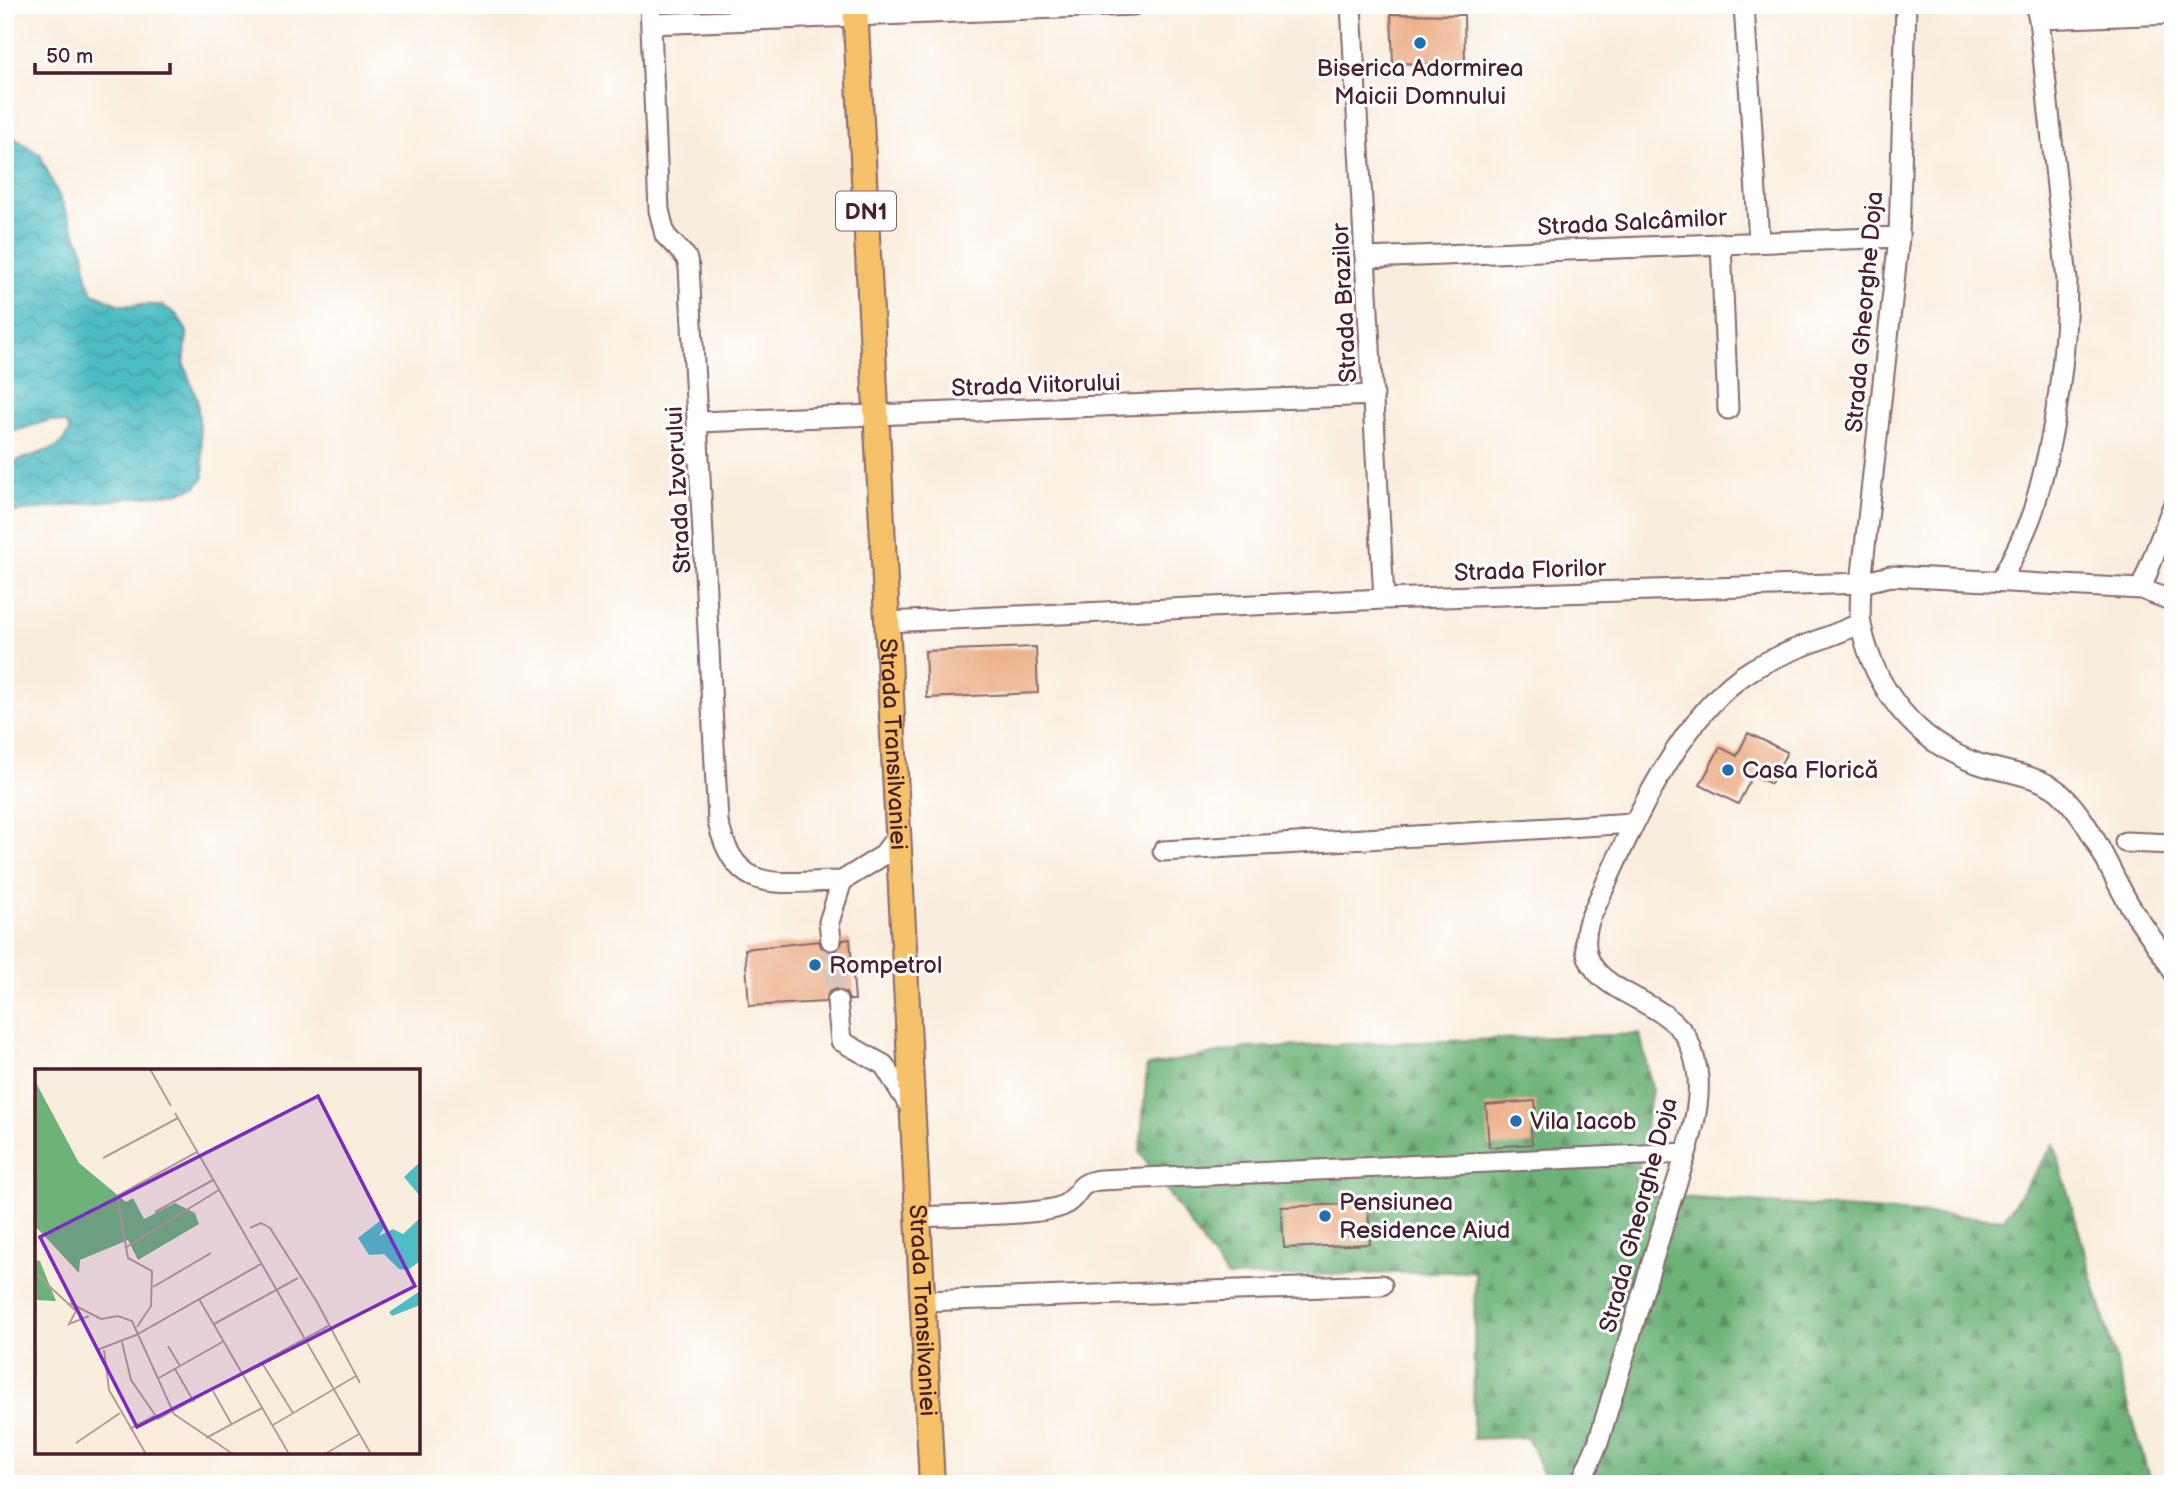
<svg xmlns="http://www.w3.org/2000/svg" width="2178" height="1489" font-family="'Balsamiq Sans',sans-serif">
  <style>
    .forest { fill: url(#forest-firs); stroke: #5c6852; stroke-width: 2 }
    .water { fill: url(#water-waves); stroke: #4c6e78; stroke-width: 2 }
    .building { fill: #edb38f }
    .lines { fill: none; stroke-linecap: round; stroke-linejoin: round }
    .minor-tunnel { stroke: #d6c5ba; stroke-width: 19; stroke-dasharray: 19 10; stroke-linecap: butt }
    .minor-casing { stroke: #87676a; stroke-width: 23 }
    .major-casing { stroke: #87676a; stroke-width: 28 }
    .minor { stroke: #fff; stroke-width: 19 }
    .major { stroke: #f5c16b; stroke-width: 24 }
    .poi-dot { fill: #1f6fb2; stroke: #fff; stroke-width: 2.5 }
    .labels { text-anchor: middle; stroke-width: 6; stroke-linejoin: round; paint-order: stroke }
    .shield { fill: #fff; stroke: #80626b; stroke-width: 2 }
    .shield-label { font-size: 23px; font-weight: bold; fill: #4a1f2b }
    .poi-label { font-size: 24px; fill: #4a1f2b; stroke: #fff; text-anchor: start }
    .street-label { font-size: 24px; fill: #4a1f2b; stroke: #fff }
    .inset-road { fill: none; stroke: #b39b96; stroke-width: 2 }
    .view { fill: #7b2cbf; fill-opacity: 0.15; stroke: #7b2cbf; stroke-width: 3.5 }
    .inset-edge { fill: none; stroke: #4a1f2b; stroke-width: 3.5 }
  </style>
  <defs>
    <pattern id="forest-firs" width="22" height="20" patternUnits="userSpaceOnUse" patternTransform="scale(1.75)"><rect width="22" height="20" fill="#6db278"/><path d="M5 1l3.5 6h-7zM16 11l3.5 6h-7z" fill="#5c9063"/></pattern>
    <pattern id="water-waves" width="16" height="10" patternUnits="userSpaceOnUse" patternTransform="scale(1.75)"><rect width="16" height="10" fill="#4ebdc4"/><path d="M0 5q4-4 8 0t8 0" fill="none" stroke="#43999f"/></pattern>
  </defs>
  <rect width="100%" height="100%" fill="#fff"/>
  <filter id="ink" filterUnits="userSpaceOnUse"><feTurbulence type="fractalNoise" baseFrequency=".0143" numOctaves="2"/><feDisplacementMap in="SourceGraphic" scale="14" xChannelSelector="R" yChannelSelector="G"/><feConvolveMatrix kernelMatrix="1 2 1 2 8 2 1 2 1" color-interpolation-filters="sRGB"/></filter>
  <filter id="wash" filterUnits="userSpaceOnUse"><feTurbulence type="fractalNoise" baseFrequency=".00686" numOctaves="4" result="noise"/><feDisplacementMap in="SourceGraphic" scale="28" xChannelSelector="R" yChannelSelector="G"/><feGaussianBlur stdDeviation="1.57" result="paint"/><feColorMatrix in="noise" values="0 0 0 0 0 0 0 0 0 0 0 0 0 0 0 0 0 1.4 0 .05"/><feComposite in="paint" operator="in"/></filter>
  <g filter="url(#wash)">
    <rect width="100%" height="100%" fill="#f9eede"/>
    <path class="forest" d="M 1640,1034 L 1652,1089 L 1634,1194 L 2004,1219 L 2054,1144 L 2151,1484 L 1548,1484 L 1527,1437 L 1473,1439 L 1475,1271 L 1227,1277 L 1140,1153 L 1147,1066 L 1247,1048 Z"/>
    <path class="water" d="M 5,124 L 16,139 L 40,155 L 84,252 L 87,279 L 93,293 L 120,305 L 162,305 L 177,315 L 187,332 L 184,365 L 197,399 L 204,477 L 196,487 L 180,492 L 5,513 L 5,465 L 58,447 L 70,431 L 66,423 L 50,420 L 5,434 Z"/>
    <g id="blocks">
      <path class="building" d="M 1391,14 L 1464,15 L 1465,65 L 1393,63 Z
        M 1036,647 L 1038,693 L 927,698 L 925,651 Z
        M 1748,733 L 1787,752 L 1771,784 L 1753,775 L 1738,804 L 1700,785 L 1720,747 L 1737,756 Z
        M 850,939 L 855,1000 L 849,1000 L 846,993 L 836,989 L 829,992 L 825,1002 L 749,1006 L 745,949 L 819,941 L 822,948 L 832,952 L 839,949 L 843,940 Z
        M 1535,1101 L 1537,1127 L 1531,1127 L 1532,1144 L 1489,1147 L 1486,1105 Z
        M 1368,1203 L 1370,1244 L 1284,1248 L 1281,1207 Z"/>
    </g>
  </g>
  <g filter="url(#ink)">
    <use href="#blocks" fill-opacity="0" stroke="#87676a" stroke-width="2"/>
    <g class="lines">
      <path class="minor-tunnel" d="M 831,940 L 837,1001"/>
      <defs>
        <path id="minor" d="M 650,5 L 659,210 L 665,235 L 686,257 L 689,267 L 718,822 C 736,898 778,881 842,881
          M 1351,5 L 1384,599
          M 1744,5 L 1759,241
          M 1906,5 L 1899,237 L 1861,583 C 1861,597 1859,612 1861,625 C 1874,689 1916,743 1979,764 C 2003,772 2039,775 2059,792 C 2092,822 2107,867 2129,904 C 2143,927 2160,948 2173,971
          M 2039,19 L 2173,14
          M 651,24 L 1133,5
          M 1721,243 L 1728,409
          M 1366,258 L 1899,237
          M 700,422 L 1374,395
          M 2001,580 C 2013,557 2025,535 2033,511 C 2055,438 2067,356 2067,280 L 2039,19 L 2035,5
          M 2141,589 L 2173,506
          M 887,622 L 1384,599 L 1861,583 L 1891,576 L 2141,589 L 2173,601
          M 2125,842 L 2173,844
          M 1163,851 L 1634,823
          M 831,940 L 829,922 L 842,881 L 882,856 L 899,834
          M 837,1001 L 841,1041 L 884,1065 L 912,1110
          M 918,1217 C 948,1215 1039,1216 1062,1206 C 1082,1197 1073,1183 1100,1180 L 1685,1153
          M 923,1301 L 1382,1285
          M 1580,1484 L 1598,1443 C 1620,1368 1643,1294 1665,1219 C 1677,1178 1705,1113 1697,1070 C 1695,1059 1691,1045 1685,1035 C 1654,990 1567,992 1589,921 C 1624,844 1677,714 1753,669 C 1786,650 1826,639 1861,623"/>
        <g id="major">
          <path id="s1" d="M 855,5 L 932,1484"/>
        </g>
      </defs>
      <use href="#minor" class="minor-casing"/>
      <use href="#major" class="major-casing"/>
      <use href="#minor" class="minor"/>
      <use href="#major" class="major"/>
    </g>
  </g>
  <g class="poi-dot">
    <circle cx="1420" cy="43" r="7"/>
    <circle cx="1728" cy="770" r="7"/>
    <circle cx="815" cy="965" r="7"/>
    <circle cx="1516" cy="1121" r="7"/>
    <circle cx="1325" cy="1216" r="7"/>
  </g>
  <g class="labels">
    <rect class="shield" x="836" y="191.5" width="60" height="39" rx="5"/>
    <g class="shield-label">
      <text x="866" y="219">DN1</text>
    </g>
    <g class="poi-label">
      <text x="1420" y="76" text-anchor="middle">Biserica Adormirea<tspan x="1420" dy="28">Maicii Domnului</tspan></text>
      <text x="1742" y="778">Casa Florică</text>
      <text x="829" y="973">Rompetrol</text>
      <text x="1530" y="1129">Vila Iacob</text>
      <text x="1339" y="1210">Pensiunea<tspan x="1339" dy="28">Residence Aiud</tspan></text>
    </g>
    <g class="street-label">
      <text transform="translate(1632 222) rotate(-3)" y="8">Strada Salcâmilor</text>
      <text transform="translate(1344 303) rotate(-93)" y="8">Strada Brazilor</text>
      <text transform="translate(1864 312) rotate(-85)" y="8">Strada Gheorghe Doja</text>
      <text transform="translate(1036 385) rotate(-2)" y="8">Strada Viitorului</text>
      <text transform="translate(678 490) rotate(-93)" y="8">Strada Izvorului</text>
      <text transform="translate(1530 570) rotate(-2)" y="8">Strada Florilor</text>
      <text dy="8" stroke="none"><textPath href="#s1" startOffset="740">Strada Transilvaniei</textPath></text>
      <text transform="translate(1638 1215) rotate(-75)" y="8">Strada Gheorghe Doja</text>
      <text dy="8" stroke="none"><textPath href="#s1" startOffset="1307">Strada Transilvaniei</textPath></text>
    </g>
  </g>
  <g transform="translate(35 1069)">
    <rect width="385" height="385" fill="#f9eede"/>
    <path d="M 0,12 L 44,94 L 91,133 L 98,129 L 109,150 L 140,134 L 160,144 L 164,155 L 103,191 L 93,171 L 45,191 L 44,204 L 0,157 ZM 0,191 L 5,192 L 21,232 L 0,231 Z" fill="#6db278"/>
    <path d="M 385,93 L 385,127 L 369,108 ZM 385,149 L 385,192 L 373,201 L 364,200 L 349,185 L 334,186 L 323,169 L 346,151 L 350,157 L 344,167 L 358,160 L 368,165 ZM 385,222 L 385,236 L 357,247 L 354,243 Z" fill="#4ebdc4"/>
    <path class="inset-road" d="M 115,0 L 136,37M 140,44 L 336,385M 68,89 L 143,49M 120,143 L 178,111M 215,159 L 226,154 L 235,159 L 282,233 L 325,314M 90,179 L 184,121M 0,204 L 41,242 L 34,255 L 54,247M 118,218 L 176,184M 164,230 L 254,385M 35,234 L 66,250 L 83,247 L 97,252 L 139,345 L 198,385M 179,255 L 263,209M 102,258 L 116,237 L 117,202 L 93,189 L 82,127 L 162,83M 87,273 L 96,311 L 123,350 L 295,256M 133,277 L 145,297M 62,281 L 101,266 L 226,195M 69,281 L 74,321 L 111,385M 227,294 L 258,344M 140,300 L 159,333M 122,310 L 189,272M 178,322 L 197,356M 238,356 L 321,307M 95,360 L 119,347M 171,369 L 227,339M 41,374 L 85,344M 290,385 L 324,365"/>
    <path class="view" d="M 283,27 L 380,217 L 102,358 L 5,168 Z"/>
    <rect width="385" height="385" class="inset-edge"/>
  </g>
  <rect width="2178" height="1489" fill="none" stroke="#fff" stroke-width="28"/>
  <path d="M35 63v10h135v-10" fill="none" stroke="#4a1f2b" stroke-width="3.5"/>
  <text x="46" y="63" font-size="21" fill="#4a1f2b" stroke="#ffffff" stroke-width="5" paint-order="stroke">50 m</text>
</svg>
